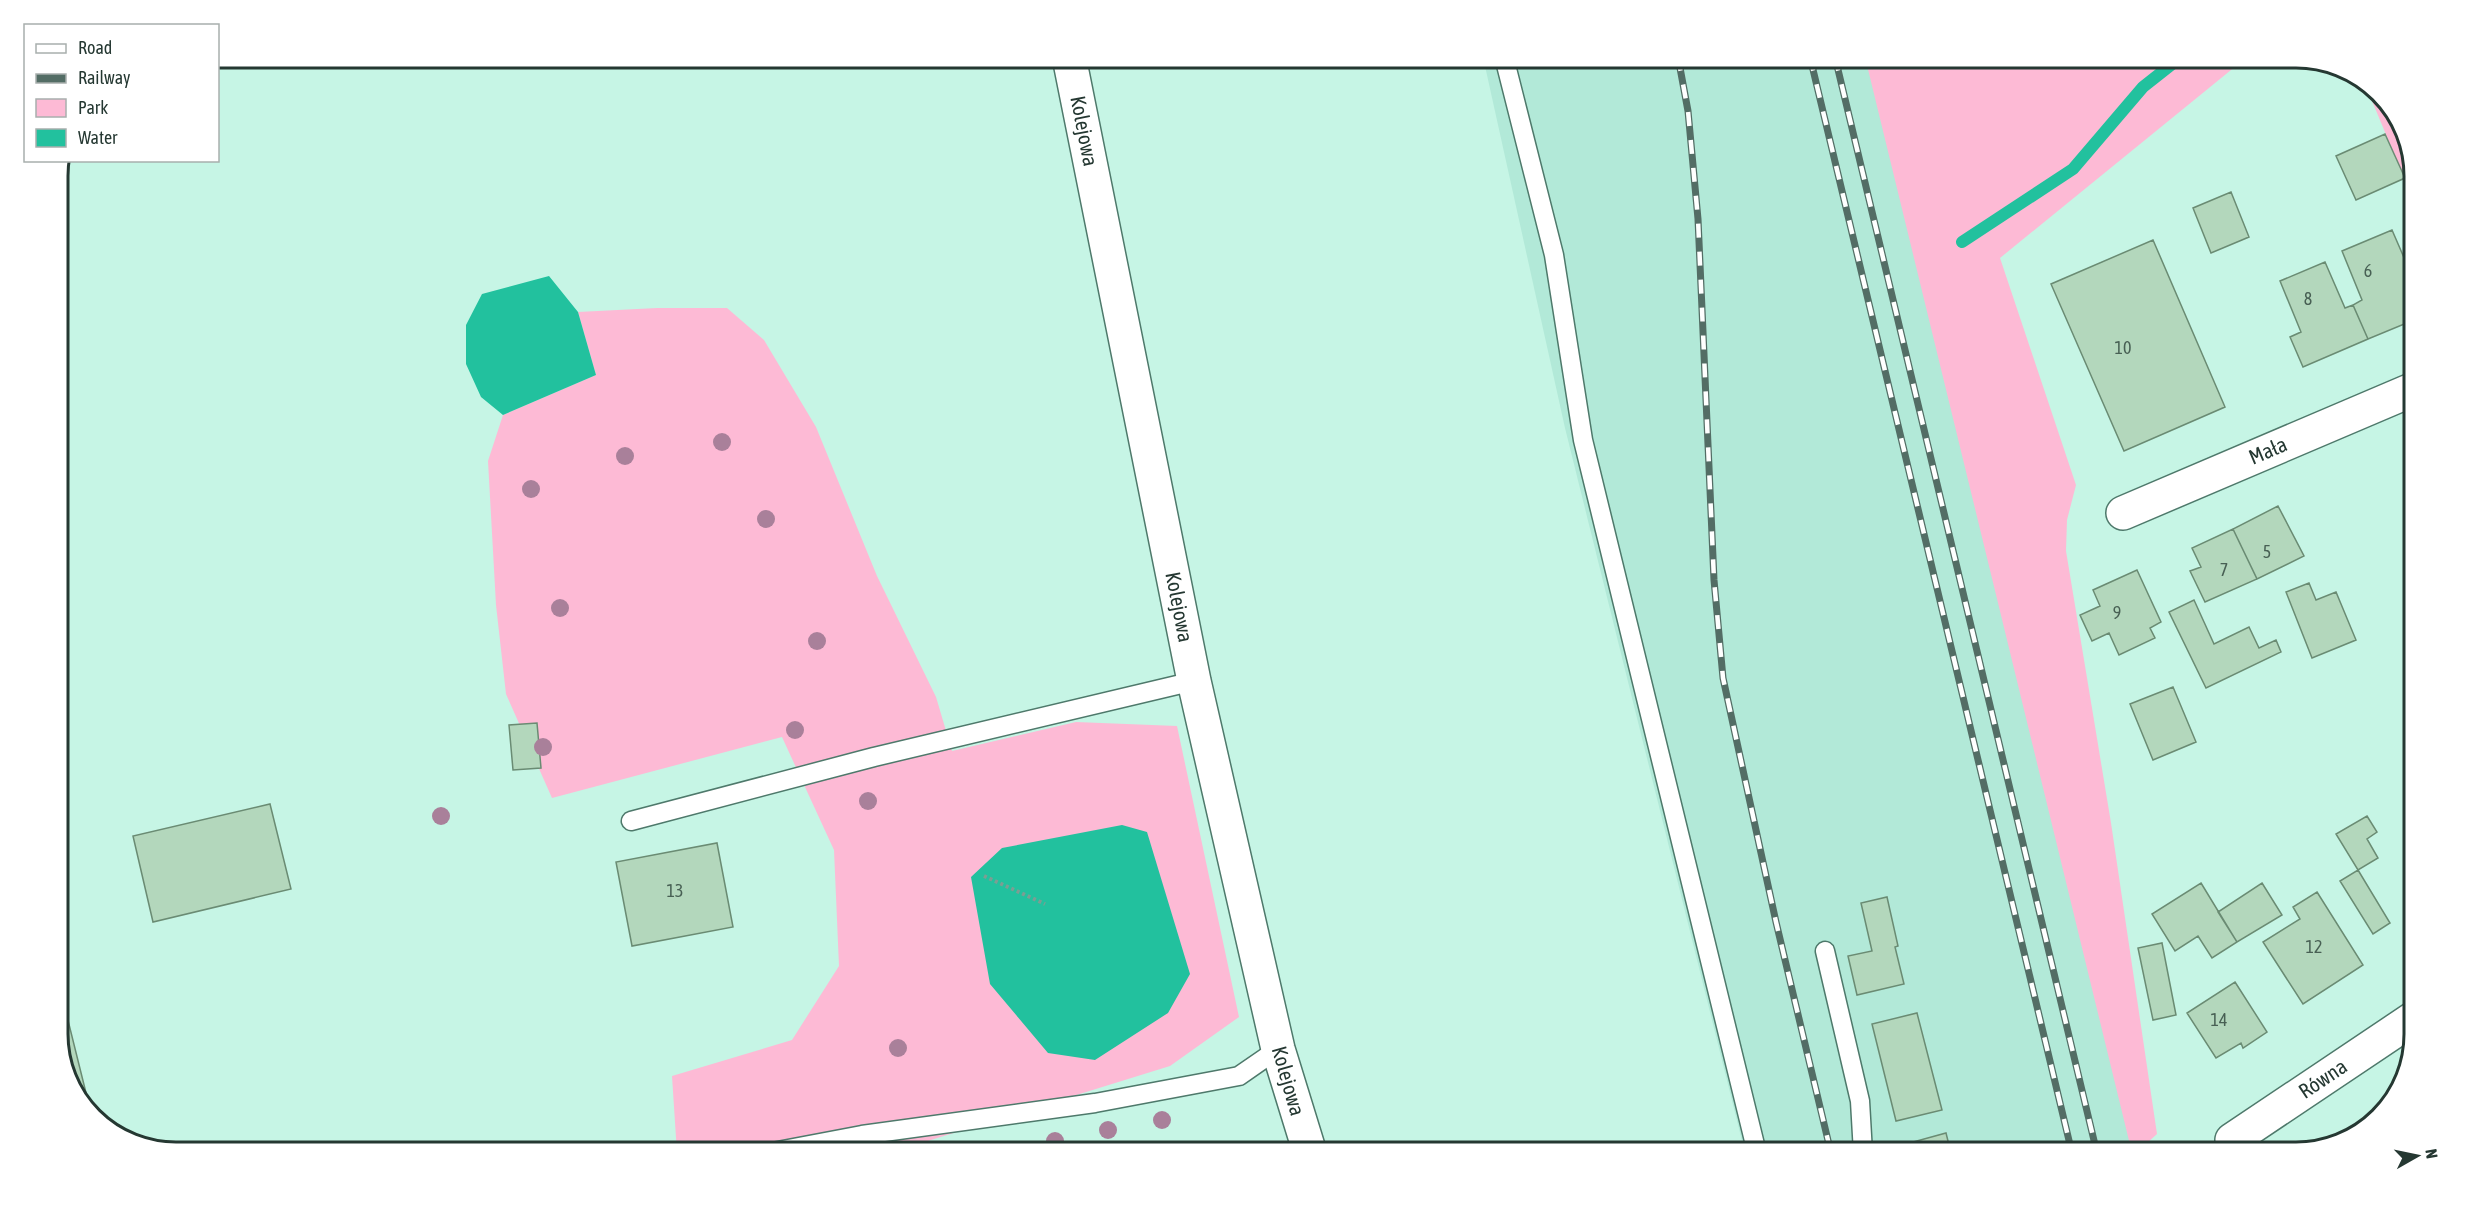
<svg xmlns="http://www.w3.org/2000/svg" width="2471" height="1210" font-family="'Asap Condensed',sans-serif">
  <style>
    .built { fill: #b2e9d8 }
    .green { fill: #fdbad5 }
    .water { fill: #22c19e }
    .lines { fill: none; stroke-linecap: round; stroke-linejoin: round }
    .stream { stroke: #22c19e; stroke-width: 12 }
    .building { fill: #b3d7bc; stroke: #6a8b73; stroke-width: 1.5 }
    .lane-casing { stroke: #4e796b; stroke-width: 21 }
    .street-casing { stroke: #4e796b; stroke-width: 36 }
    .path { stroke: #7c9e93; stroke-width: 4; stroke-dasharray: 3 3; stroke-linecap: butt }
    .lane { stroke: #fff; stroke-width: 18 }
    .street { stroke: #fff; stroke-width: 33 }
    .rail-casing { stroke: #536d65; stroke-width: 7 }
    .rail { stroke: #fff; stroke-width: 4.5; stroke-dasharray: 14; stroke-linecap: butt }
    .tree { fill: #a9809a }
    .labels { text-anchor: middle; stroke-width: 6; stroke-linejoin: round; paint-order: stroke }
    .number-label { font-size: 18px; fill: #486054 }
    .street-label { font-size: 21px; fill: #253832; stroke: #fff }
    .rim { fill: none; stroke: #253832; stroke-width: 3 }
  </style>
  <rect width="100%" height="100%" fill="#c6f5e5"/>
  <path class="built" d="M 1483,57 L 1881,57 L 2141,1153 L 1745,1153 L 1565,428 Z"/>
  <path class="green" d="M 1865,57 L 2247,57 L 2000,258 L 2076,485 L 2067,520 L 2066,551 L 2111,823 L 2157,1134 L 2136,1153 L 2132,1153 Z
    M 2365,84 L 2394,109 L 2414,168 L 2414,202 Z
    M 657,308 L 727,308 L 764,340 L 816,427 L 877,576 L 936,697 L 952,751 L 1076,722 L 1177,726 L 1239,1017 L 1170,1066 L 918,1144 L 866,1153 L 677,1153 L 672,1076 L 792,1040 L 839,966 L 834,850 L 782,737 L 552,798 L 506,694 L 496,605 L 488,461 L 503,415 L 596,375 L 578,312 Z"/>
  <path class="water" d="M 549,276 L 578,312 L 596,375 L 503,415 L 481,397 L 466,364 L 466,325 L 482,294 Z
    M 1122,825 L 1147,832 L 1190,974 L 1168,1013 L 1095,1060 L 1048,1053 L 990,984 L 971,877 L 1002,848 Z"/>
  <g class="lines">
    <path class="stream" d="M 1962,242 L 2073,169 L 2143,87 L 2181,57"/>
  </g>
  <path class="building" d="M 2385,134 L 2405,178 L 2356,200 L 2336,156 Z
    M 2231,192 L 2249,237 L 2211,253 L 2193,208 Z
    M 2392,230 L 2412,276 L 2414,275 L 2414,320 L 2368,339 L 2353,305 L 2362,300 L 2342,251 Z
    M 2153,240 L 2225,407 L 2124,451 L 2051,284 Z
    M 2325,262 L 2345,308 L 2353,305 L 2368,339 L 2303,367 L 2290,337 L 2301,332 L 2280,281 Z
    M 2414,488 L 2414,507 L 2407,491 Z
    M 2278,506 L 2304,556 L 2257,579 L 2233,529 Z
    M 2233,529 L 2257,579 L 2205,602 L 2190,571 L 2201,567 L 2192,548 Z
    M 2137,570 L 2161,622 L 2150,628 L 2155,638 L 2119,655 L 2109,633 L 2092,641 L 2080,615 L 2100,606 L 2093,590 Z
    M 2309,583 L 2316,600 L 2336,592 L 2356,640 L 2312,658 L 2286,592 Z
    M 2194,600 L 2214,644 L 2249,627 L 2259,648 L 2276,640 L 2281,652 L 2206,688 L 2169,612 Z
    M 2173,687 L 2196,742 L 2153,760 L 2130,704 Z
    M 537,723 L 541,768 L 513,770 L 509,725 Z
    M 270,804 L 291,889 L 153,922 L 133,836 Z
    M 2367,816 L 2377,832 L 2367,839 L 2378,858 L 2358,870 L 2336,834 Z
    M 717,843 L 733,927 L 632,946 L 616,862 Z
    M 2358,870 L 2390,923 L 2373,934 L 2340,881 Z
    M 2201,883 L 2237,942 L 2212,958 L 2198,936 L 2175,951 L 2152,914 Z
    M 2262,883 L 2282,915 L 2237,942 L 2218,912 Z
    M 2317,892 L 2363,965 L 2303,1004 L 2263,942 L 2300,919 L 2293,907 Z
    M 1887,897 L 1898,946 L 1895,947 L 1904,984 L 1857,995 L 1848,956 L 1872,951 L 1861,903 Z
    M 2162,943 L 2176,1015 L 2153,1020 L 2138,948 Z
    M 57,976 L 91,1113 L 77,1101 L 57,1043 Z
    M 2235,982 L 2267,1032 L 2243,1048 L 2241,1043 L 2216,1058 L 2187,1013 Z
    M 1917,1013 L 1942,1110 L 1896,1121 L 1872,1024 Z
    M 1946,1133 L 1951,1153 L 1915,1153 L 1913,1142 Z"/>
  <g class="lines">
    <defs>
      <path id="lane" d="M 1504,57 L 1554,255 L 1583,440 L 1757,1153
        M 631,821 L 874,757 L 1194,681
        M 1825,951 L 1860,1101 L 1863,1153
        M 767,1153 L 862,1135 L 1095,1103 L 1239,1076 L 1278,1049"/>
      <path id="street" d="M 1069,57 L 1194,681 L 1278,1049 L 1310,1153
        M 2123,513 L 2414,389
        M 2232,1140 L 2414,1018"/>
    </defs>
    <use href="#lane" class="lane-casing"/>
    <use href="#street" class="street-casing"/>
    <path class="path" d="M 984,876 L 1045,904"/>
    <use href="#lane" class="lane"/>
    <use href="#street" class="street"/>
    <defs>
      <path id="rail" d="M 1678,57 L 1688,111 L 1698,219 L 1714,580 L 1723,678 L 1776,922 L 1831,1153
        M 1810,57 L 2072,1153
        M 1835,57 L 2097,1153"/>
    </defs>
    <use href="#rail" class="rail-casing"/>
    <use href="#rail" class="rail"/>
  </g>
  <g class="tree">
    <circle cx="722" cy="442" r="9"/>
    <circle cx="625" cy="456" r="9"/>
    <circle cx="531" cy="489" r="9"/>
    <circle cx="766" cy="519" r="9"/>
    <circle cx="560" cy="608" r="9"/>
    <circle cx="817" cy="641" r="9"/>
    <circle cx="795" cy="730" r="9"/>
    <circle cx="543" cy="747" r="9"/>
    <circle cx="868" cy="801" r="9"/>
    <circle cx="441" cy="816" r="9"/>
    <circle cx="898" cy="1048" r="9"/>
    <circle cx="1162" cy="1120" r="9"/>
    <circle cx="1108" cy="1130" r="9"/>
    <circle cx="1055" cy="1141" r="9"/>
  </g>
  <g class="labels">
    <g class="number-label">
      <text x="2368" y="277">6</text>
      <text x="2308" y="305">8</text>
      <text x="2123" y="354">10</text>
      <text x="2267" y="558">5</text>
      <text x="2224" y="576">7</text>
      <text x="2117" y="619">9</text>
      <text x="675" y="897">13</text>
      <text x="2314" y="953">12</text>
      <text x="2219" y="1026">14</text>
    </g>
    <g class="street-label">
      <text transform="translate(1084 131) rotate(79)" y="7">Kolejowa</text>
      <text transform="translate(2268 451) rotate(-23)" y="7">Mała</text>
      <text transform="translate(1179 607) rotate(79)" y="7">Kolejowa</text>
      <text transform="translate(2323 1079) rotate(-34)" y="7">Równa</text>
      <text transform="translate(1288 1081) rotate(74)" y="7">Kolejowa</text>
    </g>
  </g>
  <path d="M0 0H2471V1210H0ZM176 68H2296A108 108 0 0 1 2404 176V1034A108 108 0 0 1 2296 1142H176A108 108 0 0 1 68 1034V176A108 108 0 0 1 176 68Z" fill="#fff" fill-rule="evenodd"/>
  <path class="rim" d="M176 68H2296A108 108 0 0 1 2404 176V1034A108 108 0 0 1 2296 1142H176A108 108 0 0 1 68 1034V176A108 108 0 0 1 176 68Z"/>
  <rect x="24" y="24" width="195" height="138" fill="#ffffff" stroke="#a8afad" stroke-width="1.5"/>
  <rect x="36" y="44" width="30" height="9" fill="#ffffff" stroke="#a8afad" stroke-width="1.5"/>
  <text x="78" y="54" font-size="18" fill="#253832">Road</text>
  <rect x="36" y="74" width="30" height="9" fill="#536d65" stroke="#a8afad" stroke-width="1.5"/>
  <text x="78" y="84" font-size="18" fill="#253832">Railway</text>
  <rect x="36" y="99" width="30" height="18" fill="#fdbad5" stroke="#a8afad" stroke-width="1.5"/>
  <text x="78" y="114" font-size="18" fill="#253832">Park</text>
  <rect x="36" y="129" width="30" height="18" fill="#22c19e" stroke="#a8afad" stroke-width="1.5"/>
  <text x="78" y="144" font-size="18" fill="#253832">Water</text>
  <g transform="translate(2417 1156) rotate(81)" stroke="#ffffff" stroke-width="4.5" paint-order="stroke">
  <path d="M0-4.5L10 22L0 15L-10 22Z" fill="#253832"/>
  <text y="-9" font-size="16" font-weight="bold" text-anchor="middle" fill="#253832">N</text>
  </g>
</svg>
